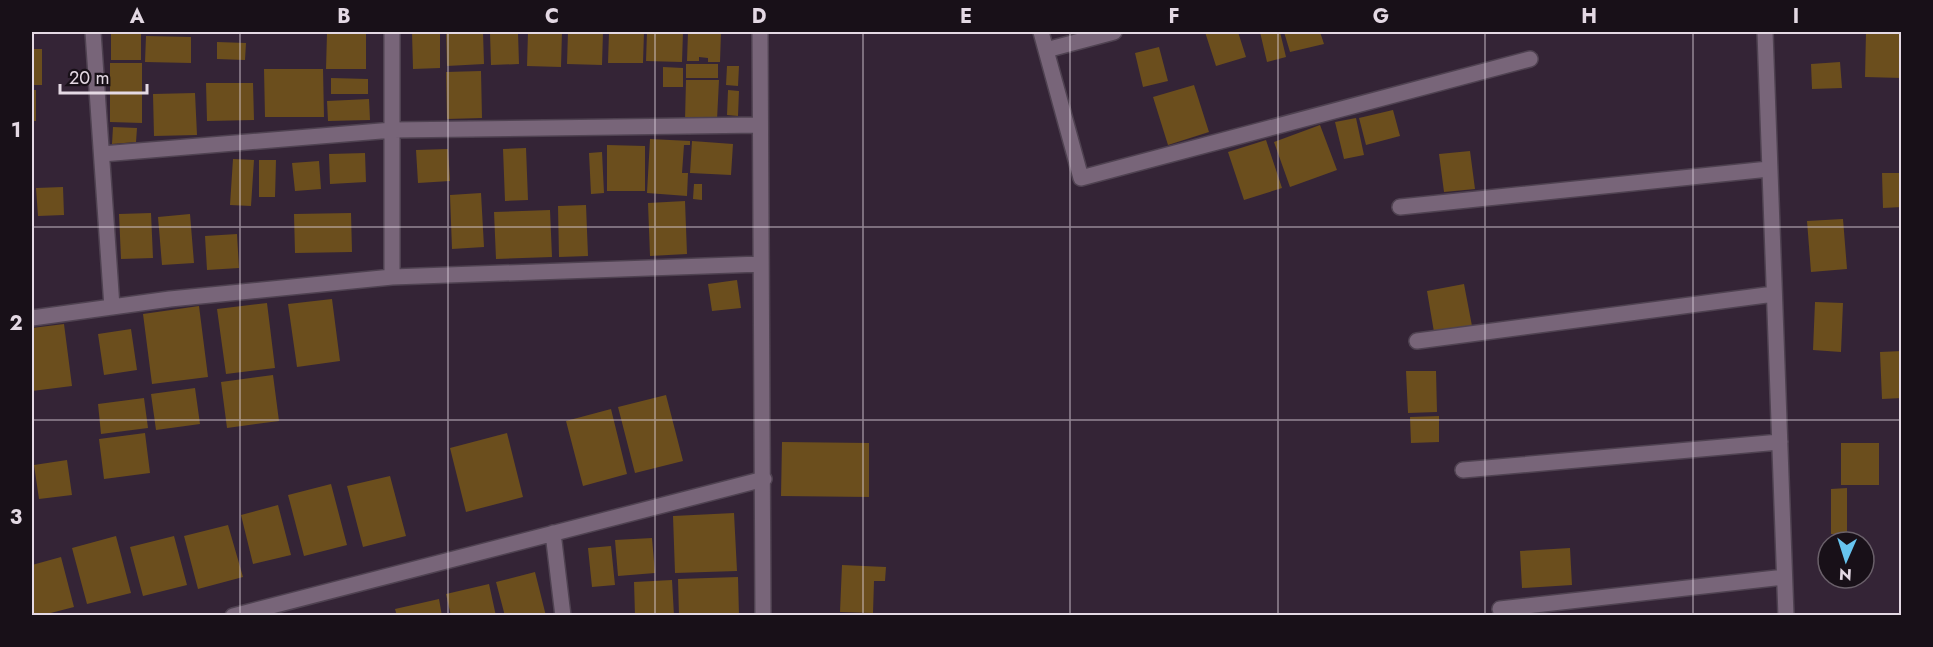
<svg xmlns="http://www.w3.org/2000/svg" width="1933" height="647" font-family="Jost,sans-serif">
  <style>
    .building { fill: #6b4e1d }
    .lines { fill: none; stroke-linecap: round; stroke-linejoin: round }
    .street-casing { stroke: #4f4251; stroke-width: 18 }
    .street { stroke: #786579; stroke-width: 15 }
    .grid { fill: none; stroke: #e4d9e4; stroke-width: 1.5; stroke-opacity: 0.55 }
    .neatline { fill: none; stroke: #e4d9e4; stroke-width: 2 }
    .grid-label { font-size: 20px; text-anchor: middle; font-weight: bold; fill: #e4d9e4 }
  </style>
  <rect width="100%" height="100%" fill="#342436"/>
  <path class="building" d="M 111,32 L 141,32 L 141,60 L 111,60 Z
    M 412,32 L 440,32 L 440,68 L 413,69 Z
    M 446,32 L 483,32 L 484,64 L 447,66 Z
    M 518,32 L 519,64 L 491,65 L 490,33 Z
    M 528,32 L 562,32 L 561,67 L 527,66 Z
    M 568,32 L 603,32 L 602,65 L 567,64 Z
    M 609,32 L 644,32 L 643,63 L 608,63 Z
    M 647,32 L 683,32 L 682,62 L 646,61 Z
    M 688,32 L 721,32 L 720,62 L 708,62 L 708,58 L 699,57 L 699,61 L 687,61 Z
    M 1205,32 L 1238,32 L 1246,57 L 1216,66 Z
    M 1260,32 L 1280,32 L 1286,57 L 1267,62 Z
    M 1284,32 L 1320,32 L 1324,44 L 1290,52 Z
    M 1866,32 L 1902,32 L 1902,78 L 1865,77 Z
    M 327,33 L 366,34 L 366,69 L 326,69 Z
    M 146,36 L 191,37 L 191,63 L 145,62 Z
    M 217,42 L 246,43 L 245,60 L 217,59 Z
    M 1159,47 L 1168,81 L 1143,87 L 1135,53 Z
    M 32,49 L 42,49 L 42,85 L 32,85 Z
    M 1840,62 L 1842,88 L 1812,89 L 1811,64 Z
    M 110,63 L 142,63 L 142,123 L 110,122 Z
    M 686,64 L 718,64 L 718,78 L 686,78 Z
    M 727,66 L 739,66 L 738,86 L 726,85 Z
    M 663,67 L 683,68 L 683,87 L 663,87 Z
    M 264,69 L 323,69 L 324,117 L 265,117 Z
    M 481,71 L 482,118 L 447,119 L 446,72 Z
    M 331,78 L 368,79 L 368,94 L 331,94 Z
    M 686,80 L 719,80 L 717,120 L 685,120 Z
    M 206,83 L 253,83 L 254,120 L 207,121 Z
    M 1194,85 L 1209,132 L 1168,145 L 1153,97 Z
    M 32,90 L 36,90 L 36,121 L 32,121 Z
    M 728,90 L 739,91 L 738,116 L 727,115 Z
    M 195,93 L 197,135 L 154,136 L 153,94 Z
    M 369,99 L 370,120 L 328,121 L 327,101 Z
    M 1393,110 L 1400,136 L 1366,145 L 1359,118 Z
    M 1356,118 L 1364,155 L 1344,159 L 1335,122 Z
    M 1320,125 L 1337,170 L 1290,187 L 1274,142 Z
    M 113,127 L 137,128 L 136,142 L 112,144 Z
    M 650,139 L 690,141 L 690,145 L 684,145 L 682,173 L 688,173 L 687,196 L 647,193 Z
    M 1266,140 L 1282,188 L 1244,200 L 1228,152 Z
    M 692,141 L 733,144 L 731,175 L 690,173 Z
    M 607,145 L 645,146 L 645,191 L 607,191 Z
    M 526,148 L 528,200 L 505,201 L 503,149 Z
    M 448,149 L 450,181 L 418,183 L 416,150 Z
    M 1470,151 L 1475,189 L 1444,192 L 1439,154 Z
    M 602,152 L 604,193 L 591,194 L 589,153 Z
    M 365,153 L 366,182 L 330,184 L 329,154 Z
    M 233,159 L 254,160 L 251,206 L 230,205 Z
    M 259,160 L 276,160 L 275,197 L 259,197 Z
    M 319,161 L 321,189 L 295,191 L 292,163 Z
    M 1882,173 L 1902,173 L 1902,207 L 1883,208 Z
    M 694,184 L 702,184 L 702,200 L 693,199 Z
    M 63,187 L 64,215 L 38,216 L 36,188 Z
    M 481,193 L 484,247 L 452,249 L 450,195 Z
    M 685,201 L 687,254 L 650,256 L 648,203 Z
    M 586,205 L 588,256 L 559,257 L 558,206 Z
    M 550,210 L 552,257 L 496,259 L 494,212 Z
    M 151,213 L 153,258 L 121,259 L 119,214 Z
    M 351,213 L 352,252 L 295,253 L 294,214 Z
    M 190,214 L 194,263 L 162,265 L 158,217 Z
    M 1843,219 L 1847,269 L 1811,272 L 1807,221 Z
    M 237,234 L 239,268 L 207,270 L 205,236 Z
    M 737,280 L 741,308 L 712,311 L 708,284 Z
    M 1464,284 L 1472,326 L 1434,332 L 1427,291 Z
    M 332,299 L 340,361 L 297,367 L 288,304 Z
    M 1815,302 L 1843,303 L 1841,352 L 1813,350 Z
    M 267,303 L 275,368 L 226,374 L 217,309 Z
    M 199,306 L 208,377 L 152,384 L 143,314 Z
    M 64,324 L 72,386 L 32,391 L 32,328 Z
    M 131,329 L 137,370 L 104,375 L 98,334 Z
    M 1902,351 L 1902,398 L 1882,399 L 1880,352 Z
    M 1406,371 L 1436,371 L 1437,412 L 1408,413 Z
    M 273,375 L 279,421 L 227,428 L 221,382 Z
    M 195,388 L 200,424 L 156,430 L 151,394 Z
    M 666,395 L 683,461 L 635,473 L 618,407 Z
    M 144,398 L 148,428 L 101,434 L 98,404 Z
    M 611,409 L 627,474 L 583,486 L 566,421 Z
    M 1439,416 L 1439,442 L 1411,443 L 1410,417 Z
    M 145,433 L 150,473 L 104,479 L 99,439 Z
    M 507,433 L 523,497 L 466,512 L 450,448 Z
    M 782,442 L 869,443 L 869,497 L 781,496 Z
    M 1841,443 L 1879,443 L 1879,485 L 1841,485 Z
    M 67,460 L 72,495 L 39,499 L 34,465 Z
    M 390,476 L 406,536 L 363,547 L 347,486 Z
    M 331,484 L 347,545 L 304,556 L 288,495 Z
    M 1847,488 L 1847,534 L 1831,534 L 1831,489 Z
    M 278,505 L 291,555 L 253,564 L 241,515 Z
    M 734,513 L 737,571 L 675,573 L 673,516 Z
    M 228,525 L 243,577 L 198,589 L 184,536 Z
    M 116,536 L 131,593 L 87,604 L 72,548 Z
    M 174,536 L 187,585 L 143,596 L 130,547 Z
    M 652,538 L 655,573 L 618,576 L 615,540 Z
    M 611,546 L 615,585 L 592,587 L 588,548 Z
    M 1570,548 L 1572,585 L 1522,588 L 1520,551 Z
    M 61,557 L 74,607 L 39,616 L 32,616 L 32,565 Z
    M 842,565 L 886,567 L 885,581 L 874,581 L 873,613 L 840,612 Z
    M 535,572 L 546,616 L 505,616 L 496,582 Z
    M 738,577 L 739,616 L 679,616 L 678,579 Z
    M 672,580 L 674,616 L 635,616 L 634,582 Z
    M 489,584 L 496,616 L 451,616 L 446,594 Z
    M 439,599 L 442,616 L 397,616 L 395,609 Z"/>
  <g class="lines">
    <defs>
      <path id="street" d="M 93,32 L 112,307
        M 392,32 L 392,277
        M 760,32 L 763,616
        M 1041,32 L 1081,178 L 1530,59
        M 1765,32 L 1786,616
        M 1046,50 L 1114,32
        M 102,154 L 393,130 L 760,125
        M 1400,207 L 1769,169
        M 32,318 L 170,299 L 392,277 L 761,264
        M 1417,341 L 1774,294
        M 1463,470 L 1780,442
        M 553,533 L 563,616
        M 1500,609 L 1784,577
        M 233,616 L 764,479"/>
    </defs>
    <use href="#street" class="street-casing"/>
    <use href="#street" class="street"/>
  </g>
  <path class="grid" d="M 240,32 L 240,616M 448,32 L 448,616M 655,32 L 655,616M 863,32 L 863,616M 1070,32 L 1070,616M 1278,32 L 1278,616M 1485,32 L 1485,616M 1693,32 L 1693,616M 32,227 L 1902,227M 32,420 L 1902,420"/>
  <rect width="1933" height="647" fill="none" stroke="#181018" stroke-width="66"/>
  <g transform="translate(1846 560) rotate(183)"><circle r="28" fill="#181018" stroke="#6a606a" stroke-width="1.5"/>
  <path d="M0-4.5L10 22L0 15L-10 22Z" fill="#67c4ef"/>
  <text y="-9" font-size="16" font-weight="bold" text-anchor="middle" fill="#e4d9e4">N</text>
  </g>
  <path d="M60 84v9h87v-9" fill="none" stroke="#e4d9e4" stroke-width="3"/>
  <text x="69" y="84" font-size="18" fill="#e4d9e4" stroke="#181018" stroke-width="4.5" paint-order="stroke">20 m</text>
  <rect x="33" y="33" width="1867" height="581" class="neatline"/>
  <g class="grid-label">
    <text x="137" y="23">A</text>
    <text x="344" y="23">B</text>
    <text x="552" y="23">C</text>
    <text x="759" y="23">D</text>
    <text x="966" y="23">E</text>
    <text x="1174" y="23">F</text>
    <text x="1381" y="23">G</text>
    <text x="1589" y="23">H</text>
    <text x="1796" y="23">I</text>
    <text x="16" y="137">1</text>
    <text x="16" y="330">2</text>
    <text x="16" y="524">3</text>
  </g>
</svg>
